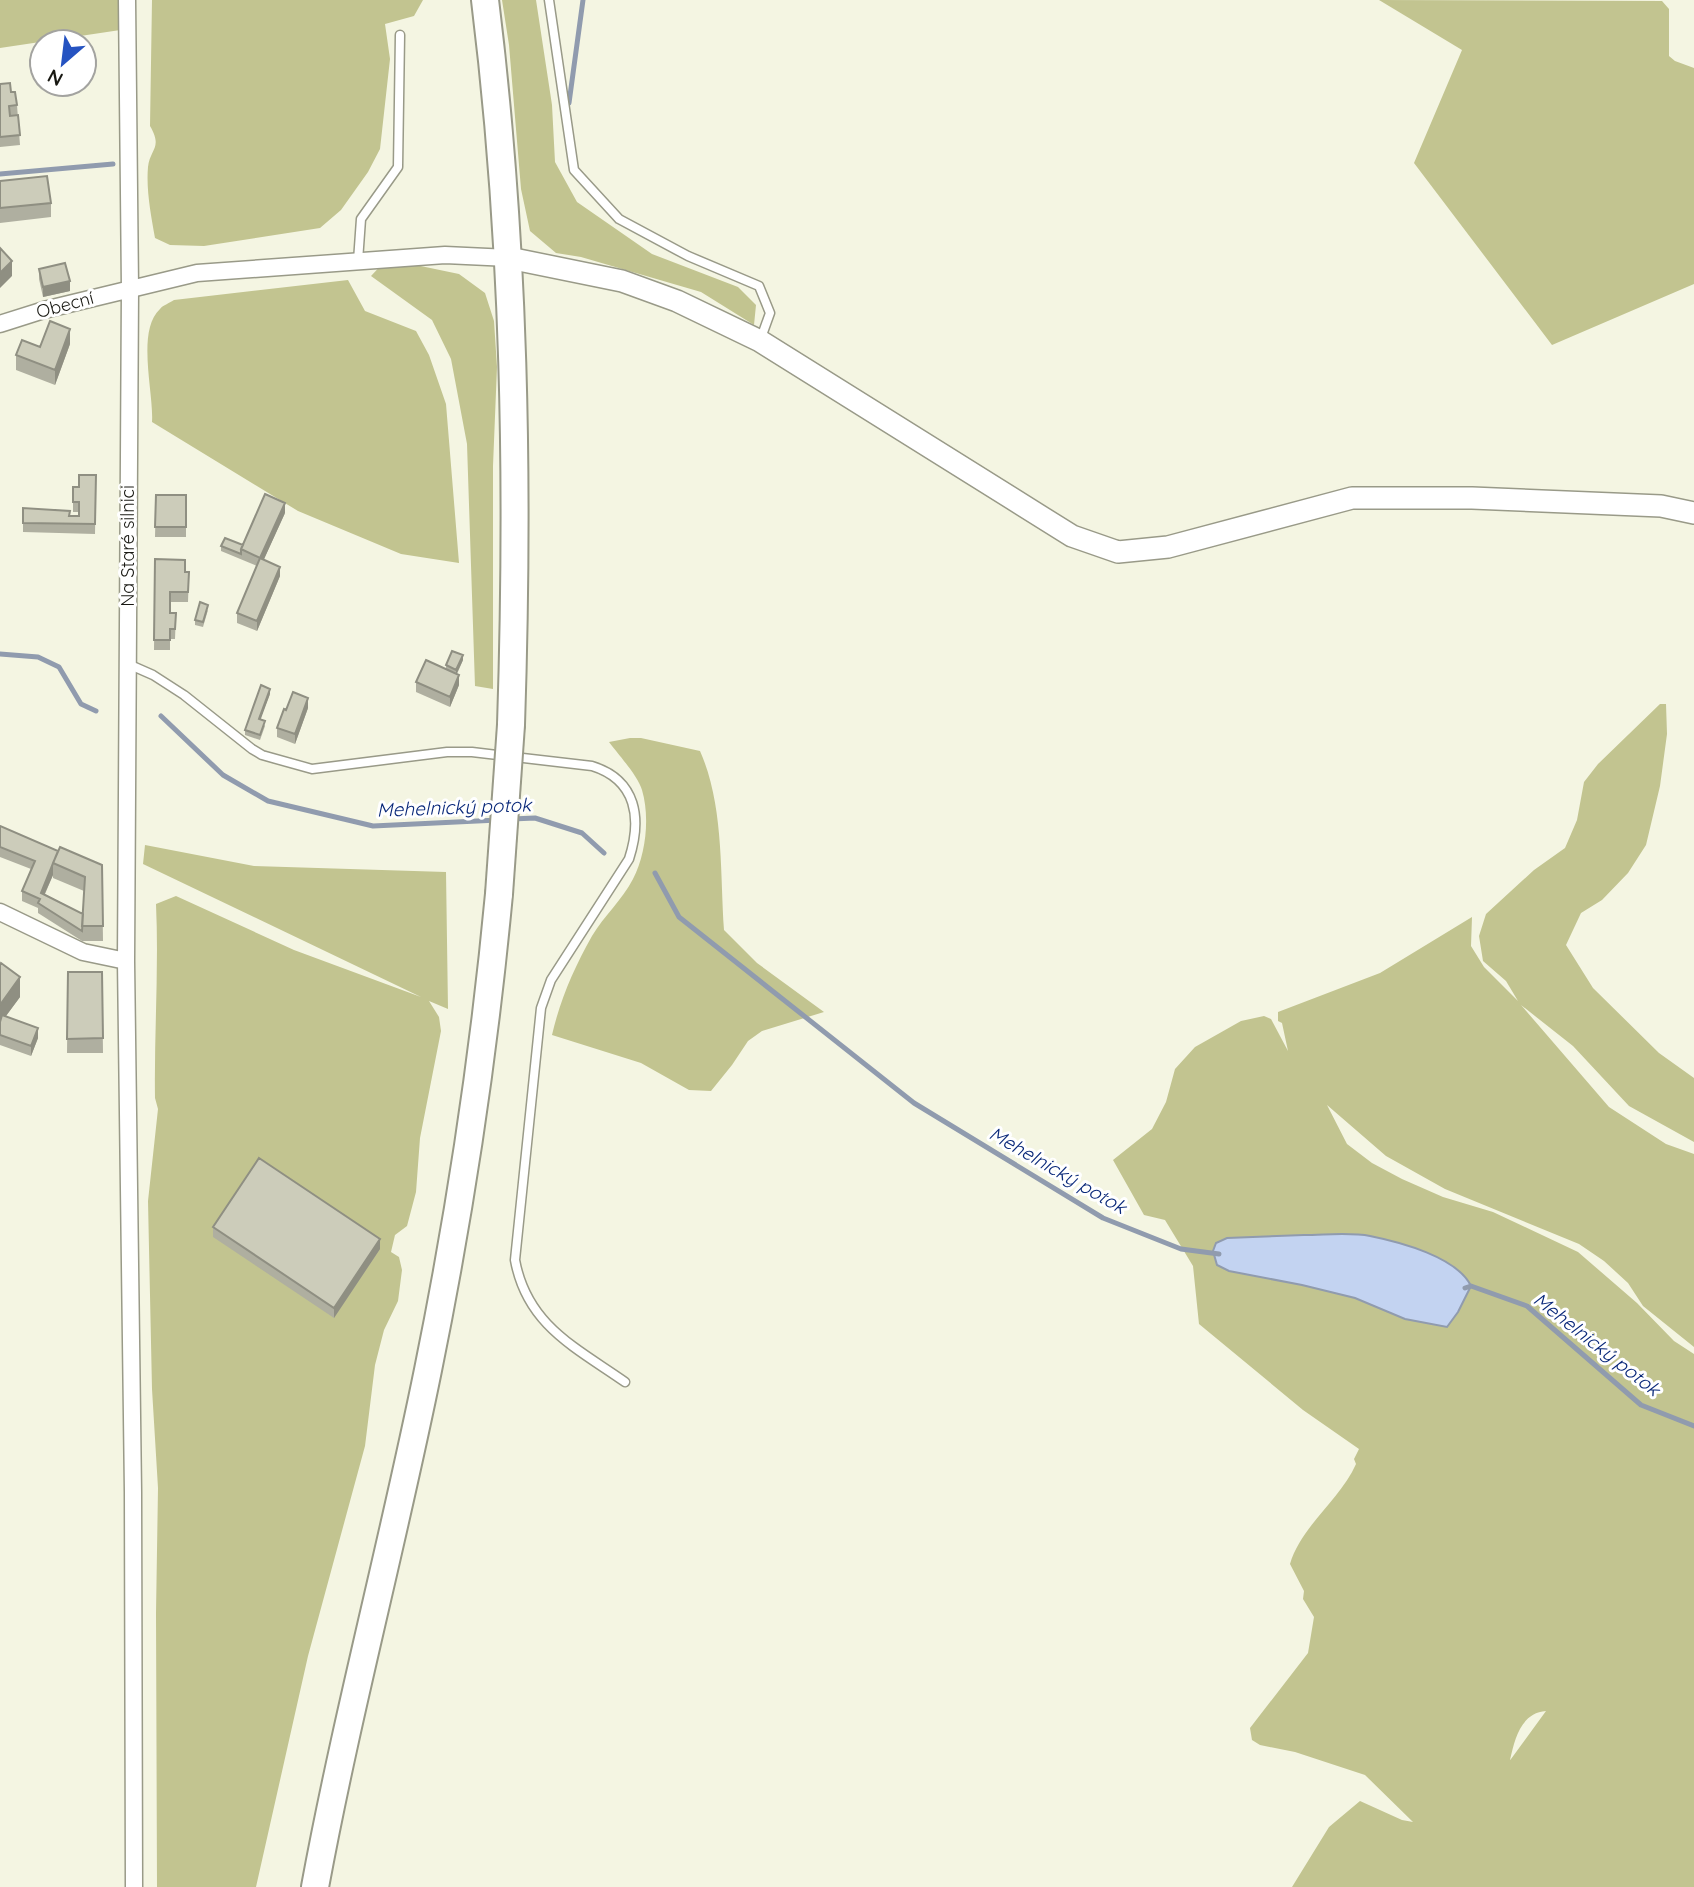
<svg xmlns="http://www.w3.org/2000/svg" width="1694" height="1887" font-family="Quicksand,sans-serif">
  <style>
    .green { fill: #c2c490; fill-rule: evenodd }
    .water { fill: #c3d3f1; stroke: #909bae; stroke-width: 2 }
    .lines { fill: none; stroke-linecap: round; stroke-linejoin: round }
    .stream { stroke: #909bae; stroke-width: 5 }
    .service-casing { stroke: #999a88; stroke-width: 11 }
    .minor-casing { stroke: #999a88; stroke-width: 19 }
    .tertiary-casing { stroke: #999a88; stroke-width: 24 }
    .primary-casing { stroke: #999a88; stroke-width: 30 }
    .service { stroke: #fff; stroke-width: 8 }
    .minor { stroke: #fff; stroke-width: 16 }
    .tertiary { stroke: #fff; stroke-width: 21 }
    .primary { stroke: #fff; stroke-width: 26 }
    .primary-bridge-casing { stroke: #999a88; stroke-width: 30; stroke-linecap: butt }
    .primary-bridge { stroke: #fff; stroke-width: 26 }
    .wall { fill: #afafa0; fill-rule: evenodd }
    .shaded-wall { fill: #8f8f82 }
    .building { fill: #ccccba; stroke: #8f8f82; stroke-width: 2 }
    .labels { text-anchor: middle; stroke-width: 6; stroke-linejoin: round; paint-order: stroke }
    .street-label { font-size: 18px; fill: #181812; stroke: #fff }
    .water-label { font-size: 19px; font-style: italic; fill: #092879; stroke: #fff }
  </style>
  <rect width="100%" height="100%" fill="#f4f5e2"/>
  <path class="green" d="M 0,0 L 123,0 L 127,29 L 0,48 Z
    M 152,0 L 423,0 L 414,16 L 385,24 L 390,59 L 380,149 L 368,172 L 341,210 L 320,228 L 204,246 L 170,245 L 155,238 C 151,215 146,190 148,167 C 150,149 163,148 150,126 Z
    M 502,0 L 536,0 L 552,105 L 555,162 L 577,202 L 652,254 L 738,287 L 756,305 L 754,325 L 701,292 L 581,257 L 556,253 L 530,231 L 521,189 L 509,45 Z
    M 1379,0 L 1662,1 L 1669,9 L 1669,56 L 1675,61 L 1694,68 L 1694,284 L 1552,345 L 1414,163 L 1462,50 Z
    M 387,259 L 459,274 L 485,293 L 494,321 L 497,367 L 493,466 L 493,689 L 475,686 L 467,444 L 451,359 L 432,320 L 371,276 Z
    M 348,280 L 365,311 L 416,331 L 429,355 L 446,404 L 459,563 L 401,554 L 298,511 L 152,422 C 154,393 136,331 160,309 C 163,305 170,303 174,300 Z
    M 1660,704 L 1666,704 L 1667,734 L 1660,786 L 1646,845 L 1628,873 L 1602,900 L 1581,913 L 1566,945 L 1593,988 L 1659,1053 L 1694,1078 L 1694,1142 L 1629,1106 L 1573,1046 L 1521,1005 L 1609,1107 L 1666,1144 L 1694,1154 L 1694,1347 L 1643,1306 L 1628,1283 L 1604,1261 L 1579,1244 L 1445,1189 L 1386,1156 L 1327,1105 L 1347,1144 L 1372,1163 L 1402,1179 L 1443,1197 L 1493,1212 L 1578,1252 L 1637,1303 L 1674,1341 L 1694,1354 L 1694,1887 L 1292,1887 L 1329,1827 L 1360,1801 L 1402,1820 L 1413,1822 L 1365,1775 L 1295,1752 L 1260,1745 L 1252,1740 L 1250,1728 L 1308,1653 L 1314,1617 L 1303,1599 L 1304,1591 L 1290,1564 C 1301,1526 1340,1500 1356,1464 L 1354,1459 L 1359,1449 L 1303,1410 L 1199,1324 L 1193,1266 L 1165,1220 L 1144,1215 L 1113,1160 L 1152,1129 L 1166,1102 L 1175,1069 L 1195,1047 L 1241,1021 L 1264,1016 L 1271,1019 L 1288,1051 L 1282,1023 L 1278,1021 L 1278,1012 L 1380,973 L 1472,917 L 1471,946 L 1484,967 L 1518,1001 L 1506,981 L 1483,961 L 1479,936 L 1486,914 L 1534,870 L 1565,848 L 1577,820 L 1584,782 L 1598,764 ZM 1304,1235 L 1368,1235 L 1447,1326 L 1405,1319 L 1355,1298 L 1302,1285 L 1227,1238 ZM 1546,1711 L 1511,1759 L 1510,1760 C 1515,1738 1521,1713 1546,1711 Z
    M 630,738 L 641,738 L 700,751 C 724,805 720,872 724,930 L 757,963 L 824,1012 L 762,1031 L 748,1041 L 732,1065 L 711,1091 L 689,1090 L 641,1063 L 552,1035 C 560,1000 574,968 592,936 C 604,916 622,900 633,879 C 646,854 650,817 642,790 C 638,776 618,754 609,742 Z
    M 145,845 L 254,866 L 446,872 L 448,1009 L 429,1001 L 439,1017 L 441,1031 L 420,1138 L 416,1192 L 407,1226 L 395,1235 L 391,1252 L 399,1257 L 402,1270 L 398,1301 L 384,1330 L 375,1365 L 365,1446 L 308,1656 L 256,1887 L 157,1887 L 156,1613 L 158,1488 L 152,1389 L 148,1201 L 158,1109 L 155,1098 C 154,1034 159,969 156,904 L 176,896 L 294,950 L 421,997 L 143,864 Z"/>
  <path class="water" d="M 1304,1235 C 1325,1235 1350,1232 1370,1236 C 1400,1242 1457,1257 1471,1286 L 1458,1312 L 1447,1327 L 1405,1319 L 1355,1298 L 1302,1285 L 1229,1271 L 1217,1265 L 1213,1251 L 1216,1243 L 1227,1238 Z"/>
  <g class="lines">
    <path class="stream" d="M 569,103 L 583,0
      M 0,174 L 113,164
      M 0,654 L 38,657 L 59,667 L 81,704 L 96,711
      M 161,716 L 223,775 L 268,801 L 373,826 L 498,820
      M 512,819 L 535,818 L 582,833 L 604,853
      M 655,873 L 679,917 L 914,1103 L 1103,1218 L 1181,1249 L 1219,1254
      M 1465,1288 L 1471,1286 L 1527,1306 L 1641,1405 L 1694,1426"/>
    <defs>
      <path id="service" d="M 549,0 L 574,170 L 619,219 L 688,256 L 759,286 L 770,313 L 761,338
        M 358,261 L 361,219 L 398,167 L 400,35
        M 128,664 L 153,675 L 184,695 L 252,749 L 262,755 L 312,769 L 447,752 L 472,752 L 592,766 C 637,780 642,819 629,859 L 551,980 L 541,1008 L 515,1260 C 527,1325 575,1347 625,1382"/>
      <path id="minor" d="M 127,0 L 130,289 L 126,961 L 133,1492 L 134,1887
        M 0,324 L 44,310 L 197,273 L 445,255 L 509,258
        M 0,912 L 83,952 L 126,961"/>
      <path id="tertiary" d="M 509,258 L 622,281 L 677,301 L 760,341 L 1072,536 L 1118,552 L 1168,547 L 1352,498 L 1472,498 L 1661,506 L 1694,513"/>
      <path id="primary" d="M 485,0 C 515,241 519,483 511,725
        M 315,1887 C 347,1714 393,1543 428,1370 C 460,1213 484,1054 499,894"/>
    </defs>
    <use href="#service" class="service-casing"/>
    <use href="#minor" class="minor-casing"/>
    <use href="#tertiary" class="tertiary-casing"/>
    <use href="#primary" class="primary-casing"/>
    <use href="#service" class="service"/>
    <use href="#minor" class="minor"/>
    <use href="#tertiary" class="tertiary"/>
    <use href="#primary" class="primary"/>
    <defs>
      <path id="primary-bridge" d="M 499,894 L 511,725"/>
    </defs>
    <use href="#primary-bridge" class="primary-bridge-casing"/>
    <use href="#primary-bridge" class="primary-bridge"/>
  </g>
  <path class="wall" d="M 0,84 L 11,92 L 17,105 L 20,145 L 0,147 Z
    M 0,181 L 51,203 L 51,217 L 0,223 Z
    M 39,269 L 70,291 L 43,297 L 39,279 Z
    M 70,344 L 55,385 L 16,370 L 16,355 Z
    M 96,475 L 95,534 L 23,532 L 23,508 L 69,516 L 79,516 L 79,512 L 73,512 L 73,487 L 79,487 Z
    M 156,495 L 186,495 L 186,537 L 155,537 Z
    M 285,513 L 264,559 L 280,576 L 257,631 L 237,623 L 237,613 L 257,566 L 221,551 L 221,546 L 243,545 Z
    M 155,559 L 185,572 L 189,572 L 188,602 L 170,602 L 170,613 L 176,613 L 175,639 L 170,639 L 170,650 L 154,650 Z
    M 208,610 L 203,627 L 195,625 L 195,620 Z
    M 463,660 L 457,674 L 459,685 L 450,707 L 416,692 L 416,682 L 446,669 L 446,665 Z
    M 270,694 L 260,719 L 265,726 L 260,740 L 245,735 L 245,730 Z
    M 308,708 L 295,744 L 277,737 L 277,728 Z
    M 0,826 L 58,851 L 102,865 L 103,941 L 82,941 L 38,913 L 38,908 L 22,901 L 22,891 L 31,869 L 0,857 ZM 53,875 L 53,878 L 84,891 L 83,914 L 45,894 Z
    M 0,965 L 20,997 L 6,1016 L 38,1038 L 31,1056 L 0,1045 Z
    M 68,972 L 102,972 L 103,1053 L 67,1053 Z
    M 213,1227 L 380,1249 L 334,1318 L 213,1237 Z"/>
  <path class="shaded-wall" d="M 12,261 L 12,276 L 0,288 L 0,273 Z
    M 70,281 L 70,291 L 43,297 L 43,287 Z
    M 70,329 L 70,344 L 55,385 L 55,370 Z
    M 285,503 L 285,513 L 260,568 L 260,558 Z
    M 280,567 L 280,576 L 257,631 L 257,621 Z
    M 463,655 L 463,660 L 456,675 L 456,670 Z
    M 459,675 L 459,685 L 450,707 L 450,697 Z
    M 270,689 L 270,694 L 259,724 L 259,719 Z
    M 308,698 L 308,708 L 295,744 L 295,734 Z
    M 53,865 L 53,875 L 41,902 L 41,893 Z
    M 20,977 L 20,997 L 0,1024 L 0,1005 Z
    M 38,1028 L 38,1038 L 31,1056 L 31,1046 Z
    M 380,1239 L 380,1249 L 334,1318 L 334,1308 Z"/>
  <path class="building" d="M 10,83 L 11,92 L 15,92 L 17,105 L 9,106 L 10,116 L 18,115 L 20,135 L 0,137 L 0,84 Z
    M 47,176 L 51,203 L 0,208 L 0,181 Z
    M 0,248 L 12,261 L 0,273 Z
    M 65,263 L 70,281 L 43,287 L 39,269 Z
    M 50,321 L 70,329 L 55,370 L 16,355 L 22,340 L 40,347 Z
    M 79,475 L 96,475 L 95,524 L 23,523 L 23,508 L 70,511 L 69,516 L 79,516 L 79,502 L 73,502 L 73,487 L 79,487 Z
    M 265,494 L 285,503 L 260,558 L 241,549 Z
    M 156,495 L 186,495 L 186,527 L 155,527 Z
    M 225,538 L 243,545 L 241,549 L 241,554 L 221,546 Z
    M 260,558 L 280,567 L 257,621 L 237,613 Z
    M 155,559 L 185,560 L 185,572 L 189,572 L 188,592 L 170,592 L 170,613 L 176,613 L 175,629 L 170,629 L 170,640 L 154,640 Z
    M 200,602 L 208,605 L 203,622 L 195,620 Z
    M 452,651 L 463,655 L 456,670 L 446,665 Z
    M 426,660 L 459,675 L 450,697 L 416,682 Z
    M 261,685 L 270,689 L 259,719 L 265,721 L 260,735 L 245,730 Z
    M 293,692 L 308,698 L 295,734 L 277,728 L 284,709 L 286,710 Z
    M 0,826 L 58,851 L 41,893 L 83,914 L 82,931 L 38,903 L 40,899 L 22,891 L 35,861 L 0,847 Z
    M 60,847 L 102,865 L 103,926 L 82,926 L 85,877 L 53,863 Z
    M 1,963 L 20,977 L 0,1005 L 0,965 Z
    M 68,972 L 102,972 L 103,1038 L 67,1039 Z
    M 2,1015 L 38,1028 L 31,1046 L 0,1035 L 0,1022 Z
    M 259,1158 L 380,1239 L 334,1308 L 213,1227 Z"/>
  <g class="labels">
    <g class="street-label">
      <text transform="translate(65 305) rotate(-15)" y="6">Obecní</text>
      <text transform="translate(128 546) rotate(-90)" y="6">Na Staré silnici</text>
    </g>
    <g class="water-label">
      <text transform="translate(454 807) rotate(-2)" y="7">Mehelnický potok</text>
      <text transform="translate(1058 1170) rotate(30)" y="7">Mehelnický potok</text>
      <text transform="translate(1597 1344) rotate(38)" y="7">Mehelnický potok</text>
    </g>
  </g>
  <g transform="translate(63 63) rotate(208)"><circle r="33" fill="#ffffff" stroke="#a3a3a0" stroke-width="2"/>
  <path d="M0-5L12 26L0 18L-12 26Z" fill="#2553c1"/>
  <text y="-10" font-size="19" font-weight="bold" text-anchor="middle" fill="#181812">N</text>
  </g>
</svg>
